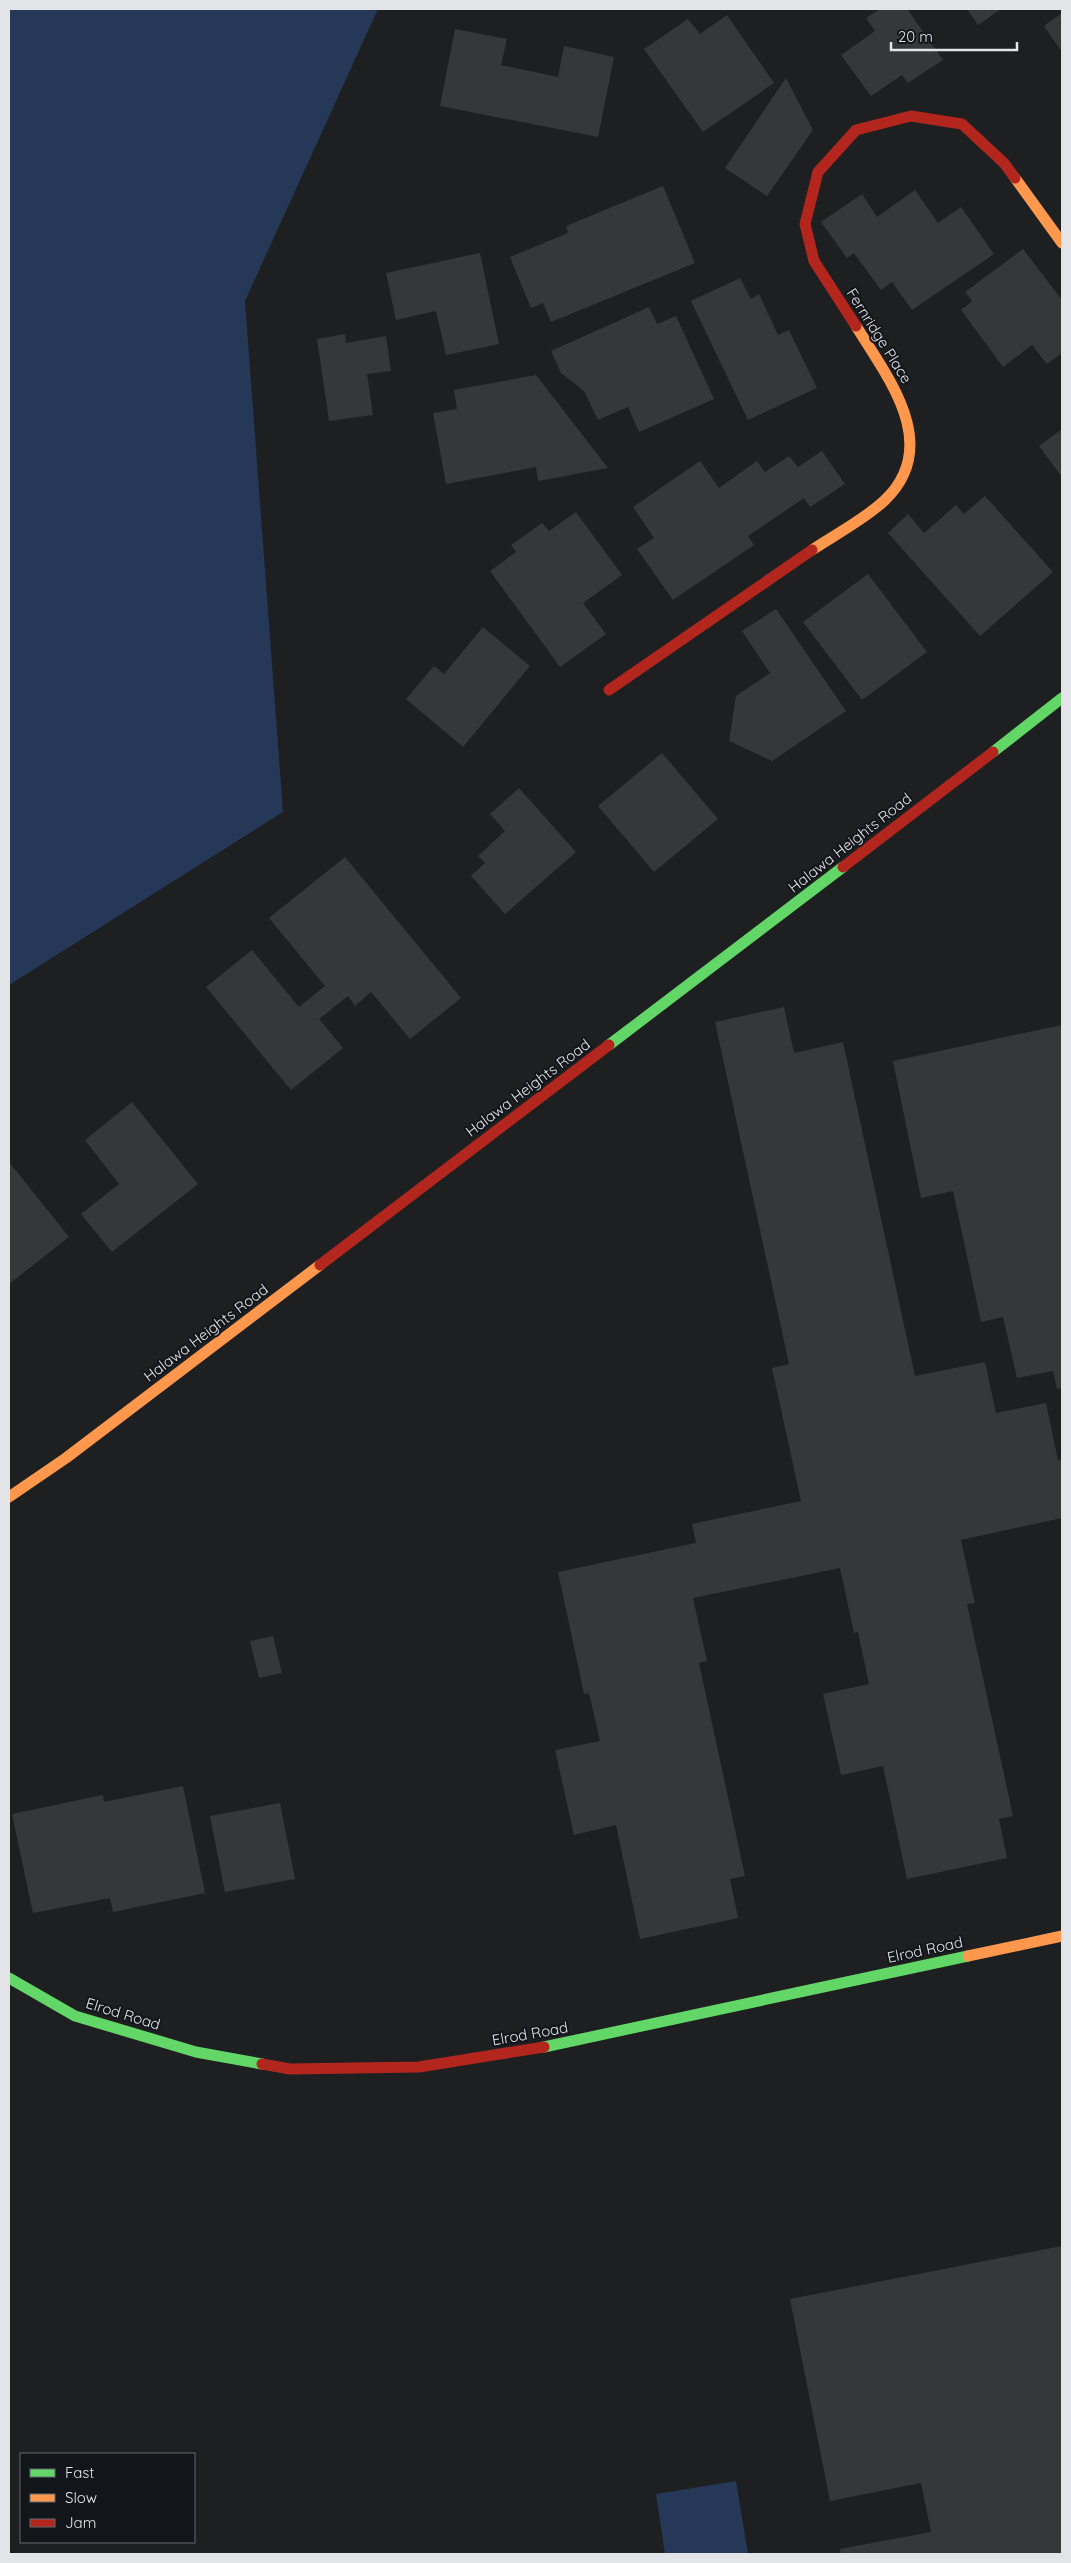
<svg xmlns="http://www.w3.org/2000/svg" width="1071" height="2563" font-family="Quicksand,sans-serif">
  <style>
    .green { fill: #253857 }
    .building { fill: #363739 }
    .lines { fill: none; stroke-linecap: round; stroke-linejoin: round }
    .fast { stroke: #63d668; stroke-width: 11 }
    .slow { stroke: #ff974d; stroke-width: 11 }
    .jam { stroke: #b3261e; stroke-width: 11 }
    .labels { text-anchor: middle; stroke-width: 4; stroke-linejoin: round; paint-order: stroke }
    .street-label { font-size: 15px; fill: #e2e4e7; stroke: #12151a }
  </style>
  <rect width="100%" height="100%" fill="#1d1f21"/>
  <path class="green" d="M 9,9 L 378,9 L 245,301 L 283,812 L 9,985 Z
    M 736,2481 L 748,2554 L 665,2554 L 656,2494 Z"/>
  <path class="building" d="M 880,9 L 907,9 L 943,60 L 908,83 L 902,75 L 871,96 L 841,55 L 875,31 L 866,18 Z
    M 967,9 L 1001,9 L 978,25 Z
    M 1062,13 L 1062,52 L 1044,26 Z
    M 727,15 L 774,83 L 703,132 L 644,49 L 688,19 L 700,34 Z
    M 455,29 L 507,39 L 501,65 L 558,77 L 564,46 L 614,57 L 598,137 L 440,106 Z
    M 786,78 L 813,130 L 767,196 L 725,168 Z
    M 663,186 L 695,263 L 551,322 L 543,303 L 531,308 L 510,257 L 568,233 L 566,226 Z
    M 915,190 L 938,223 L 961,207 L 994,254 L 912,310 L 892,282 L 881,290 L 854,253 L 847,258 L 821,222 L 862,194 L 877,217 Z
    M 1023,249 L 1062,300 L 1062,353 L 1047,364 L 1032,345 L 1003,367 L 961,310 L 972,301 L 965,292 Z
    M 480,253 L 499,344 L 446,355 L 436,311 L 396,320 L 386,273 Z
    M 740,278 L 751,299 L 759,294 L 778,335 L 789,330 L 817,388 L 748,420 L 691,301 Z
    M 649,307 L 657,324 L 676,316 L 714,399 L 639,432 L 628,407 L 598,420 L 584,391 L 561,373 L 551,351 Z
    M 345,334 L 346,343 L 386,336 L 391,371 L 367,374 L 373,415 L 329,421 L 317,339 Z
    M 536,375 L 608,468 L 538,481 L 536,467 L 446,484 L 433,413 L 457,409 L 454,390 Z
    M 1062,429 L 1062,477 L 1039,446 Z
    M 822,451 L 845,484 L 810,507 L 804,498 L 748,536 L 754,545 L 673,600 L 637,549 L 654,538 L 633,507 L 700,461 L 719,488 L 757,461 L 765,472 L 789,456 L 798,467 Z
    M 985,496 L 1053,572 L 980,636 L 888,533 L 908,514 L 924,533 L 956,505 L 964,514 Z
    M 576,512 L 622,575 L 583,603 L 606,634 L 560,667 L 490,571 L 516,552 L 511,545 L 542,523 L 549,531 Z
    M 868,574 L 927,652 L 862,700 L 803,622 Z
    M 776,609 L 846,711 L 772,761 L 729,741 L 736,696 L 770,673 L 742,631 Z
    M 483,627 L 530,666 L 463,747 L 406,699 L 434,666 L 444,674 Z
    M 662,753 L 718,819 L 654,872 L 598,806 Z
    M 519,788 L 576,852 L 505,914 L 471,876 L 485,863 L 478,856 L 505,831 L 490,814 Z
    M 345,857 L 461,998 L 410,1039 L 371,992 L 355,1006 L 348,996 L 319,1019 L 343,1048 L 291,1090 L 206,987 L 252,950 L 299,1007 L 325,986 L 269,918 Z
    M 784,1007 L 794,1053 L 843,1042 L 915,1376 L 985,1362 L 996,1413 L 1046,1403 L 1058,1460 L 1062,1459 L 1062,1518 L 961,1540 L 975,1603 L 967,1604 L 1013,1816 L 999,1819 L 1007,1858 L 907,1879 L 883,1766 L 841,1775 L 823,1694 L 869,1684 L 858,1632 L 854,1633 L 840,1568 L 693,1598 L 707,1661 L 699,1663 L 745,1876 L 730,1879 L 738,1918 L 640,1939 L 616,1825 L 574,1835 L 555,1750 L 600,1741 L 589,1693 L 584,1694 L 558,1572 L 696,1543 L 692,1524 L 801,1501 L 772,1368 L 789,1364 L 715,1022 Z
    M 1062,1025 L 1062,1388 L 1057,1389 L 1053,1371 L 1017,1378 L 1003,1317 L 981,1322 L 953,1191 L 921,1198 L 893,1061 Z
    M 132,1102 L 198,1184 L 112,1252 L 81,1214 L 119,1184 L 85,1140 Z
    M 9,1162 L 69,1237 L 9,1284 Z
    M 273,1636 L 282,1673 L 259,1678 L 250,1641 Z
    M 183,1786 L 205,1893 L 113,1912 L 110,1898 L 33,1913 L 12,1814 L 103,1795 L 104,1802 Z
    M 280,1803 L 295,1879 L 225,1892 L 210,1816 Z
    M 1062,2246 L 1062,2554 L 841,2554 L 840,2549 L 931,2532 L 921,2483 L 830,2501 L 790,2299 Z"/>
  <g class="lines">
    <path class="fast" d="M 993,752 L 1062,698
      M 609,1045 L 843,867
      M 9,1978 L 75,2016 L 196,2052 L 262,2064
      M 544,2047 L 968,1956"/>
    <path class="slow" d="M 1015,178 L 1062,243
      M 812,550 C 833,536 868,517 885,500 C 942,445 888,378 856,326
      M 9,1497 L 66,1458 L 320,1265
      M 968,1956 L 1062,1936"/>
    <path class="jam" d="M 856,326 L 814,261 L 805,224 L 818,172 L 856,130 L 911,116 L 962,124 L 1004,163 L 1015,178
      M 609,690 L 812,550
      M 843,867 L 993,752
      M 320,1265 L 609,1045
      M 262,2064 L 290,2069 L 419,2067 L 544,2047"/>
  </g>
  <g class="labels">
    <g class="street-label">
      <text transform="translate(879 336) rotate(58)" y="5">Fernridge Place</text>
      <text transform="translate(850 843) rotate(-38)" y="5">Halawa Heights Road</text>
      <text transform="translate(528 1088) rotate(-37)" y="5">Halawa Heights Road</text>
      <text transform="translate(206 1333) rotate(-37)" y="5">Halawa Heights Road</text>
      <text transform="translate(925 1950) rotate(-12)" y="5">Elrod Road</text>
      <text transform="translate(123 2014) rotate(17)" y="5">Elrod Road</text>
      <text transform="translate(530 2034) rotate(-10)" y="5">Elrod Road</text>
    </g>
  </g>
  <rect width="1071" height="2563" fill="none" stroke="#e2e4e7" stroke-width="20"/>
  <rect x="20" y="2453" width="175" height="90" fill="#12151a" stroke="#65686c"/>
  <rect x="30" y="2469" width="25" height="8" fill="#63d668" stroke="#65686c"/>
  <text x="65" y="2478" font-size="15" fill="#e2e4e7">Fast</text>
  <rect x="30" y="2494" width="25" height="8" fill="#ff974d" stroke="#65686c"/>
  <text x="65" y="2503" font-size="15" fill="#e2e4e7">Slow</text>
  <rect x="30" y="2519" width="25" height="8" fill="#b3261e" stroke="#65686c"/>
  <text x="65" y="2528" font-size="15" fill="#e2e4e7">Jam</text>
  <path d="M891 42v8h126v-8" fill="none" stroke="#e2e4e7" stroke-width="2.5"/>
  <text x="898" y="42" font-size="15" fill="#e2e4e7" stroke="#12151a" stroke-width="4" paint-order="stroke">20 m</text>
</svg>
